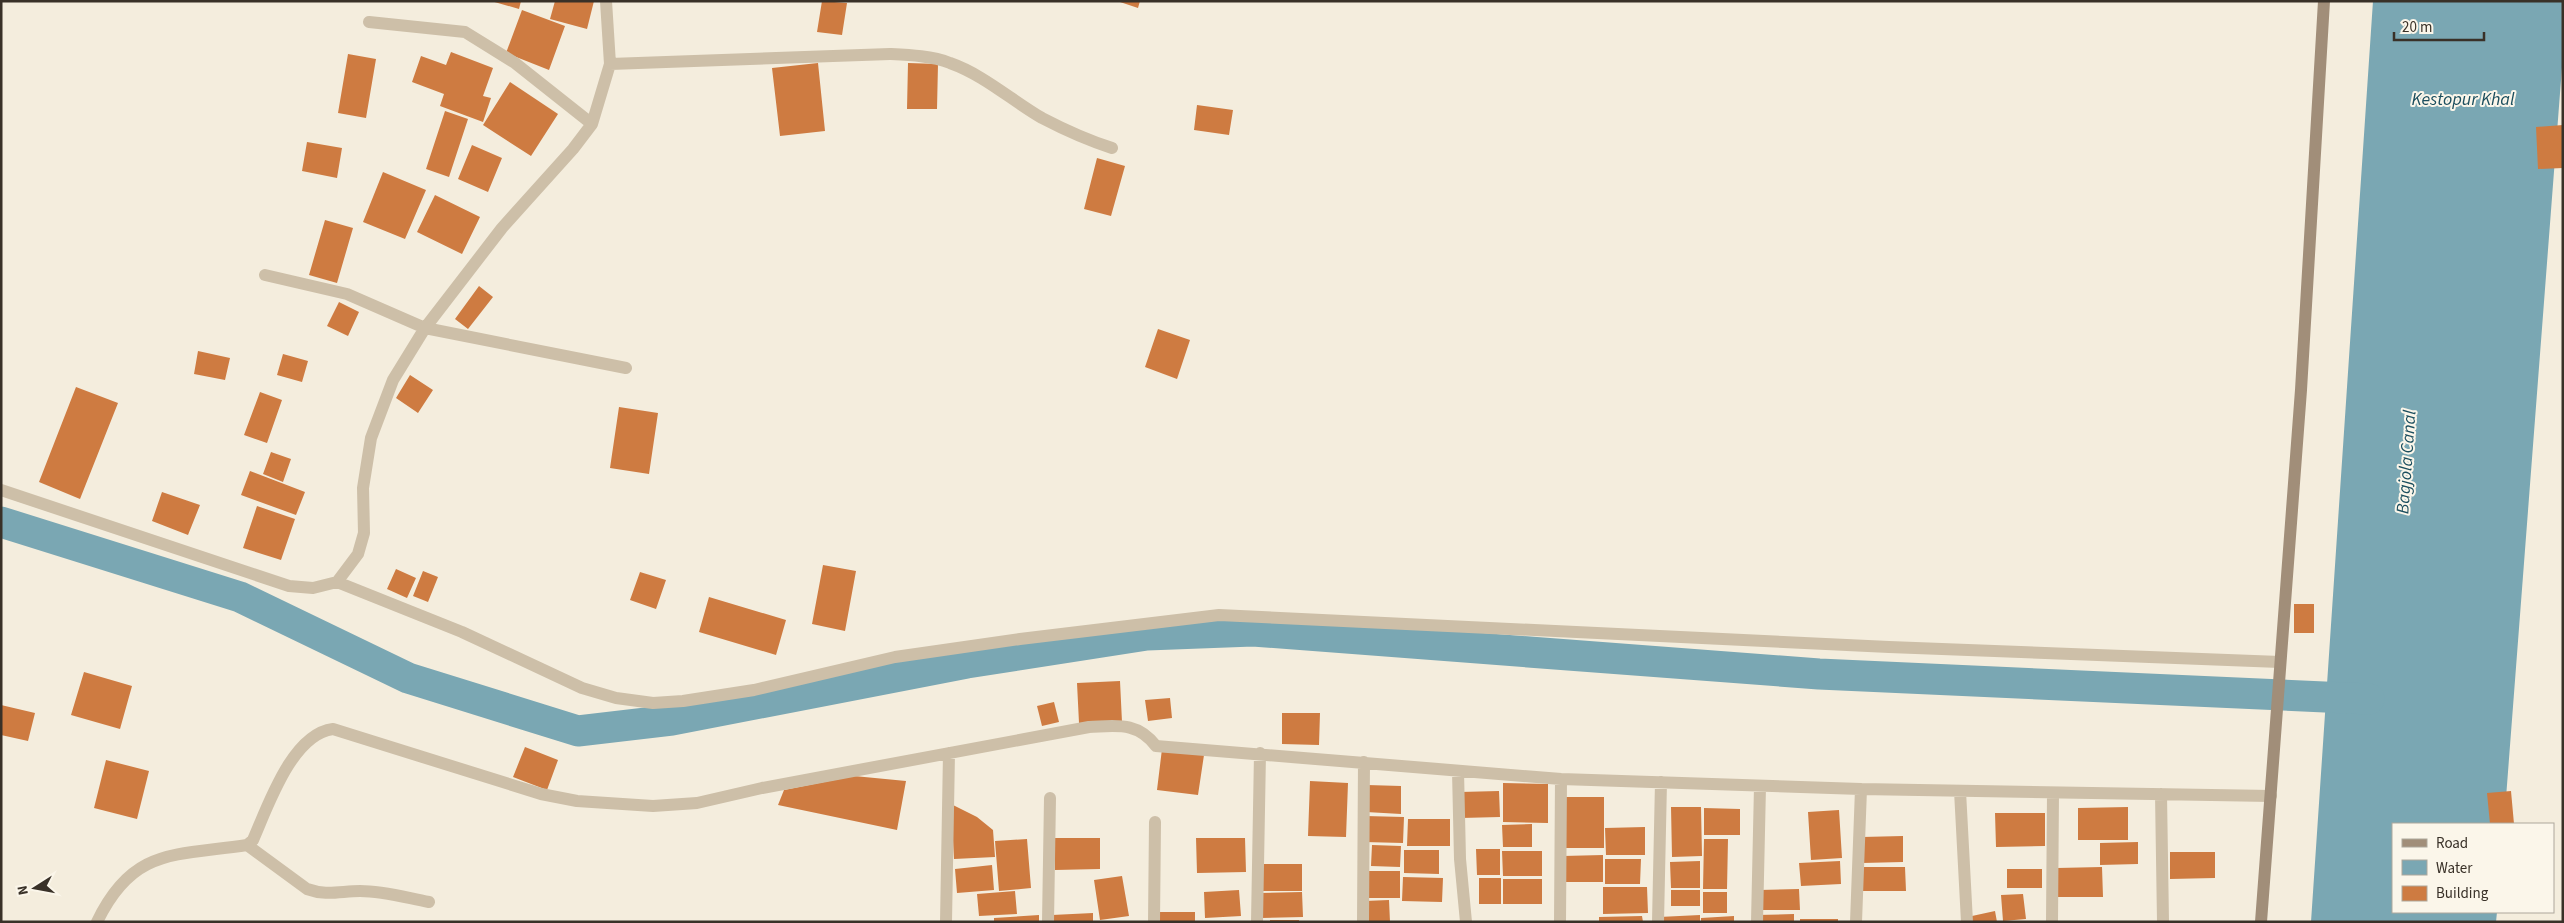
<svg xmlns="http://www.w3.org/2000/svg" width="2564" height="923" font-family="'Source Sans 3',sans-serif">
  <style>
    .water { fill: #7aa7b3 }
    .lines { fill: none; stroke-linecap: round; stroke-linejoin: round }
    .canal { stroke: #7aa7b3; stroke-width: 31 }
    .building { fill: #ce7b41 }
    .street { stroke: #cdbfa8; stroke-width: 12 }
    .secondary { stroke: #a18e79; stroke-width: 12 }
    .labels { text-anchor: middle; stroke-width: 4; stroke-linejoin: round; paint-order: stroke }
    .water-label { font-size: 18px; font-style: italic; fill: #1b4e5e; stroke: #fbf6ea }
  </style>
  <rect width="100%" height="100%" fill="#f4eddd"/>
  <path class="water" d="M 2373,1 L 2563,1 L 2563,54 L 2504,824 L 2393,824 L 2393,912 L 2497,912 L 2496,922 L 2311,922 Z"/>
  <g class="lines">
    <path class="canal" d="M 1,522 L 240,597 L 408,678 L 578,731 L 672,720 L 967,663 L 1147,635 L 1253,631 L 1819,674 L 2369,699"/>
  </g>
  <path class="building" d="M 491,1 L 521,1 L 519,9 Z
    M 555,1 L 594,1 L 587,29 L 550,19 Z
    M 822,1 L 847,3 L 842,35 L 817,32 Z
    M 1117,1 L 1140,1 L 1138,8 Z
    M 522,10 L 565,26 L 549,70 L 506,53 Z
    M 451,52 L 493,68 L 483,96 L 491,98 L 483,122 L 440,106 L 444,94 L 412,82 L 421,56 L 446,65 Z
    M 348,54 L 376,59 L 366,118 L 338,113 Z
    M 818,63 L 825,131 L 780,136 L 772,68 Z
    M 908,63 L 938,64 L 937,109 L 907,109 Z
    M 510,82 L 558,114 L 531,156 L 483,125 Z
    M 1197,105 L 1233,110 L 1229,135 L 1194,130 Z
    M 445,111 L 468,119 L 449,177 L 426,169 Z
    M 2563,125 L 2563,168 L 2538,169 L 2536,127 Z
    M 307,142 L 342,148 L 337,178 L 302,171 Z
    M 472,145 L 502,158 L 488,192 L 458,179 Z
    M 1097,158 L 1125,166 L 1111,216 L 1084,209 Z
    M 383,172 L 426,190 L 405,239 L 363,222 Z
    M 435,195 L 480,217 L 462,254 L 417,232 Z
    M 325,220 L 353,228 L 337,283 L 309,275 Z
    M 479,286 L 493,297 L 468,329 L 455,319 Z
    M 339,302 L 359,312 L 348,336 L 327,326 Z
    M 1158,329 L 1190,340 L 1177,379 L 1145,367 Z
    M 198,351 L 230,358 L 225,380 L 194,374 Z
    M 283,354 L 308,361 L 302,382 L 277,375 Z
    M 410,375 L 433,390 L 418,413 L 396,398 Z
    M 76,387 L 118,403 L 80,499 L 39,482 Z
    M 260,392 L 282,400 L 267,443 L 244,435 Z
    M 619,407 L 658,413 L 649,474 L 610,468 Z
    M 271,452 L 291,459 L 283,482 L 263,474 Z
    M 250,471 L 305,492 L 296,515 L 241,495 Z
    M 162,492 L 200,505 L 188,535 L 152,521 Z
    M 257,506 L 295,519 L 281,560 L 243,548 Z
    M 823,565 L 856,571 L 845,631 L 812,624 Z
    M 396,569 L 416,578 L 407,598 L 387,589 Z
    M 423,571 L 438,577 L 428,602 L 413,596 Z
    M 640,572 L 666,580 L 656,609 L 630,600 Z
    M 709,597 L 786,620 L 776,655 L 699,632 Z
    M 2294,604 L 2314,604 L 2314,633 L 2294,633 Z
    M 84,672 L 132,686 L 120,729 L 71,715 Z
    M 1120,681 L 1122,722 L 1079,723 L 1077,683 Z
    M 1170,698 L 1172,718 L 1148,721 L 1145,700 Z
    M 1054,702 L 1059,722 L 1042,726 L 1037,706 Z
    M 1,705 L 35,713 L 28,741 L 1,735 Z
    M 1282,713 L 1320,713 L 1319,745 L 1282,744 Z
    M 525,747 L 558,760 L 547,790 L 513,777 Z
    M 1162,749 L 1204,755 L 1198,795 L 1157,790 Z
    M 106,760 L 149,771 L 137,819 L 94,808 Z
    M 854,776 L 906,781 L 897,830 L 778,805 L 784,790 Z
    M 1310,781 L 1348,783 L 1346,837 L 1308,836 Z
    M 1503,783 L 1548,784 L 1548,823 L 1503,822 Z
    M 1367,785 L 1401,786 L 1401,814 L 1366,812 Z
    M 1499,791 L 1500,817 L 1461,818 L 1460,792 Z
    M 2511,791 L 2514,824 L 2490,824 L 2487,793 Z
    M 1563,797 L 1604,797 L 1604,848 L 1564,848 Z
    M 951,804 L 977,817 L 993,830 L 995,857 L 954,859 Z
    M 1671,807 L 1701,807 L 1702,856 L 1672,857 Z
    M 2128,807 L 2128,840 L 2078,840 L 2078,808 Z
    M 1704,808 L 1740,809 L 1740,835 L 1704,835 Z
    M 1839,810 L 1842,858 L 1811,860 L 1808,812 Z
    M 1995,813 L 2045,813 L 2045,846 L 1996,847 Z
    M 1365,816 L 1404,817 L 1403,843 L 1364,842 Z
    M 1408,819 L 1450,819 L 1450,846 L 1407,846 Z
    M 1532,824 L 1532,847 L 1503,847 L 1502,825 Z
    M 1645,827 L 1645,855 L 1606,855 L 1605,828 Z
    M 1903,836 L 1903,862 L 1862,863 L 1862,837 Z
    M 1055,838 L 1100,838 L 1100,869 L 1055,870 Z
    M 1196,838 L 1245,838 L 1246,872 L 1197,873 Z
    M 1027,839 L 1031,888 L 999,891 L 995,841 Z
    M 1704,839 L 1728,839 L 1727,889 L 1703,889 Z
    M 2138,842 L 2138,864 L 2100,865 L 2100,843 Z
    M 1372,845 L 1401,846 L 1400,867 L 1371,866 Z
    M 1476,849 L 1500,849 L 1500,875 L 1477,875 Z
    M 1404,850 L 1439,850 L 1439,874 L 1404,873 Z
    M 1502,851 L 1542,851 L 1542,876 L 1503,876 Z
    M 2170,852 L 2215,852 L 2215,878 L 2170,879 Z
    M 1603,855 L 1603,882 L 1563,882 L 1563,856 Z
    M 1605,859 L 1641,859 L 1640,884 L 1605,884 Z
    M 1700,861 L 1700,888 L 1671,888 L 1670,862 Z
    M 1840,861 L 1841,884 L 1801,886 L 1799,863 Z
    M 1261,864 L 1302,864 L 1302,891 L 1261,891 Z
    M 992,865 L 994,890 L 957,893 L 955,869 Z
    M 1862,867 L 1905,867 L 1906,891 L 1863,891 Z
    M 2102,867 L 2103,897 L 2058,897 L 2057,868 Z
    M 2007,869 L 2042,869 L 2042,888 L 2007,888 Z
    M 1365,871 L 1400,871 L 1400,898 L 1365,898 Z
    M 1122,876 L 1129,916 L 1100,920 L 1094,880 Z
    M 1403,877 L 1443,878 L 1442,902 L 1402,901 Z
    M 1479,878 L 1501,878 L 1501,904 L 1479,904 Z
    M 1503,879 L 1542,879 L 1542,904 L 1503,904 Z
    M 1603,887 L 1647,887 L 1648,913 L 1603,914 Z
    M 1799,889 L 1800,910 L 1759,910 L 1759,890 Z
    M 1239,890 L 1241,916 L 1205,918 L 1204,892 Z
    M 1671,890 L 1700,890 L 1700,906 L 1671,906 Z
    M 1015,891 L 1017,914 L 979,916 L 977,894 Z
    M 1302,892 L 1303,917 L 1261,918 L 1261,893 Z
    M 1703,892 L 1727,892 L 1727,913 L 1703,913 Z
    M 2023,894 L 2026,919 L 2003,921 L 2001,895 Z
    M 1389,900 L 1390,922 L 1366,922 L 1365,901 Z
    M 1995,911 L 1997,922 L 1972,922 L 1972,916 Z
    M 1160,912 L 1195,912 L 1195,922 L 1160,922 Z
    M 1093,913 L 1093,922 L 1052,922 L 1052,915 Z
    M 1794,914 L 1794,922 L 1758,922 L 1757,915 Z
    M 1039,915 L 1039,922 L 994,922 L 994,918 Z
    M 1700,915 L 1700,922 L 1659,922 L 1659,917 Z
    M 1642,916 L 1643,922 L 1599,922 L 1599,917 Z
    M 1734,916 L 1734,922 L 1701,922 L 1701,918 Z
    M 1800,919 L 1838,919 L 1838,922 L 1800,922 Z
    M 1270,920 L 1299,920 L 1299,922 L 1270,922 Z"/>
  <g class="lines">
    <path class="street" d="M 369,22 L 465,32 L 515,63 L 592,124
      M 610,64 L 890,54 C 910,55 932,56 950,63 C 984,75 1011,100 1042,118 C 1065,130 1087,140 1112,148
      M 265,275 L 347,294 L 425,328 L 626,368
      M 1,490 L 289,586 L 313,588 L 337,582 L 358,554 L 364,533 L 363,488 L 371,438 L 393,380 L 425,328 L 502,228 L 573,149 L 592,124 L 610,64 L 606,1
      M 337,582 L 462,632 L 582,688 L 616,698 L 653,703 L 683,701 L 754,690 L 895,657 L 1020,639 L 1219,615 L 1889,647 L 2280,662
      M 1458,771 L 1460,859 L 1466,922
      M 1960,791 L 1967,922
      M 2161,794 L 2163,922
      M 247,845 L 307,889 C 326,896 341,891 360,891 C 384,891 407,898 429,902
      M 97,922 C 133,847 175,856 247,845 L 253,840 C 268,806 292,734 333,729 L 541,794 L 577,801 L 653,806 L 697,803 L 762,788 L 1089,727 C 1116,726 1137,721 1156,746 L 1561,779 L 1861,789 L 2271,796
      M 946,922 L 949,753
      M 1048,922 L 1050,798
      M 1154,922 L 1155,822
      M 1257,922 L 1260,753
      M 1363,922 L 1364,762
      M 1560,922 L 1561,779
      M 1658,922 L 1661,782
      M 1757,922 L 1760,786
      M 1856,922 L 1861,789
      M 2052,922 L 2053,793"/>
    <path class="secondary" d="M 2261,922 L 2301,390 L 2324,1"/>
  </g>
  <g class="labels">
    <g class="water-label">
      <text x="2463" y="105">Kestopur Khal</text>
      <text transform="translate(2406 462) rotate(-86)" y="6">Bagjola Canal</text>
    </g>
  </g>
  <rect width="2564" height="923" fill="none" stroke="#393128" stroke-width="5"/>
  <rect x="2392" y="823" width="162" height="90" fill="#fbf6ea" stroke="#ada79c"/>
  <rect x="2402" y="839" width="25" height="8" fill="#a18e79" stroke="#ada79c"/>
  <text x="2436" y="848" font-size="15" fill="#393128">Road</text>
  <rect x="2402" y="860" width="25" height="15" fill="#7aa7b3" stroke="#ada79c"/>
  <text x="2436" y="873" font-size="15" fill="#393128">Water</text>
  <rect x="2402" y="886" width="25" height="15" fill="#ce7b41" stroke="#ada79c"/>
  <text x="2436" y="898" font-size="15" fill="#393128">Building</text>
  <g transform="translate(35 888) rotate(259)" stroke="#fbf6ea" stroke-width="4" paint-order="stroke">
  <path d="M0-4L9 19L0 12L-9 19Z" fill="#393128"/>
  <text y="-8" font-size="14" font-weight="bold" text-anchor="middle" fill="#393128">N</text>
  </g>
  <path d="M2394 32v8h90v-8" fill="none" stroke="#393128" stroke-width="2.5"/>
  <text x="2402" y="32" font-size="15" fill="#393128" stroke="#fbf6ea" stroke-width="4" paint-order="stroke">20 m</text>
</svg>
